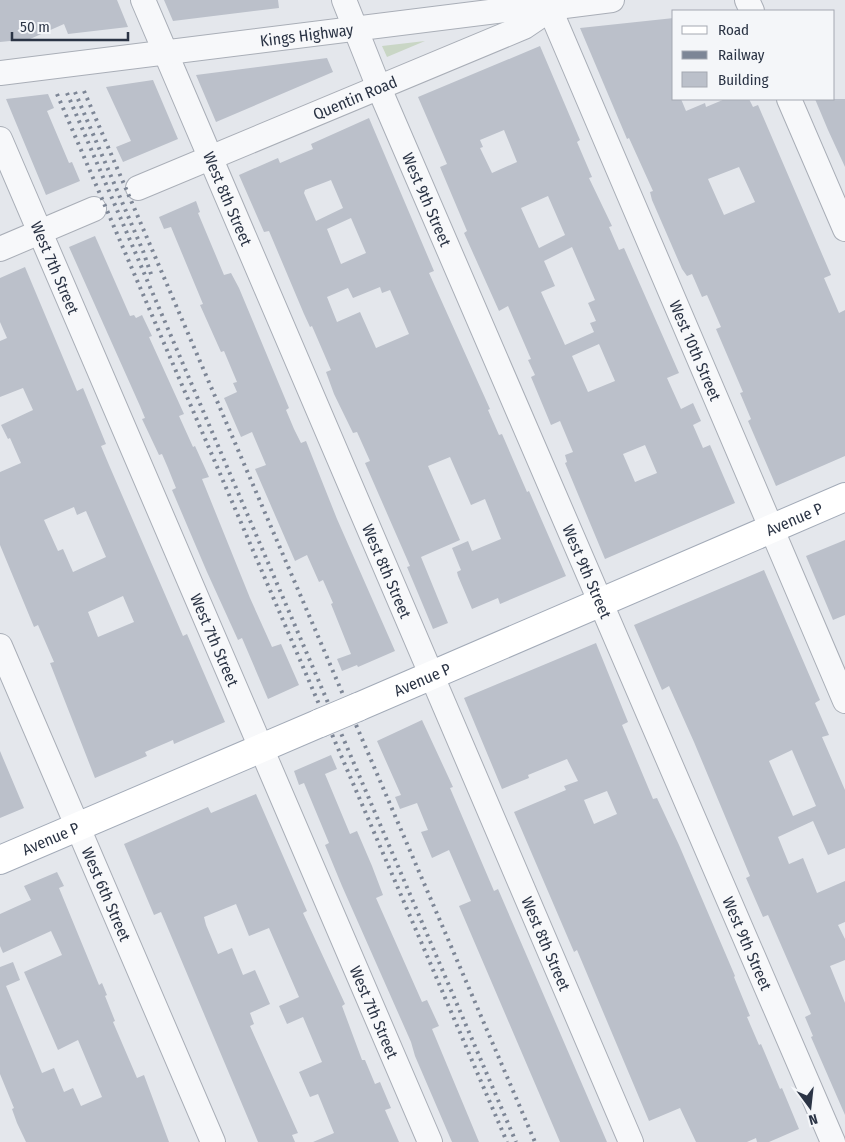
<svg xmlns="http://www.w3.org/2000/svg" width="845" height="1142" font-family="'Fira Sans Condensed',sans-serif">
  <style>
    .green { fill: #c9d6c5 }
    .building { fill: #bbc0ca; fill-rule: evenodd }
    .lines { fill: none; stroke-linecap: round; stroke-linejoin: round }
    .minor-casing { stroke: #a9aeb7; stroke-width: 26 }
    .major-casing { stroke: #a3abb8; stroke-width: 30 }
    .minor { stroke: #f7f8fa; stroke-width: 24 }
    .major { stroke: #fff; stroke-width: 28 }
    .rail { stroke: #7d8696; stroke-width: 4; stroke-dasharray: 2.5 5; stroke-linecap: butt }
    .major-bridge-casing { stroke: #a3abb8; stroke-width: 30; stroke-linecap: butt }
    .major-bridge { stroke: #fff; stroke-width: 28 }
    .labels { text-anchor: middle; stroke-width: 4; stroke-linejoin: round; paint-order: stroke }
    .street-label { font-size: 16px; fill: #2b3445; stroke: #f4f6f9 }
  </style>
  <rect width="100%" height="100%" fill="#e4e7ec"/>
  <path class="green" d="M 425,41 L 387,57 L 382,46 Z"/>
  <path class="building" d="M 0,0 L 117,0 L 128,27 L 68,34 L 64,24 L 30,39 L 0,42 Z
    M 164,0 L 278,0 L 279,8 L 173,21 Z
    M 674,18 L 674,99 L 681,99 L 686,111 L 705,103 L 706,107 L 725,99 L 749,99 L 753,107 L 758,105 L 831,275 L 824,278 L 839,313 L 845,310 L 845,456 L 776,486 L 748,421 L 751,419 L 740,393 L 743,392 L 716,329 L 721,327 L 707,295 L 702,297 L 692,274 L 687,276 L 682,269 L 652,200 L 650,192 L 653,191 L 629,138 L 627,139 L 580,28 ZM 739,167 L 755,202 L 724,215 L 708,179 Z
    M 540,46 L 580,140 L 577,142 L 592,177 L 589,178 L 612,226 L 609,227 L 619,250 L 624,248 L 679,373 L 667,378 L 681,409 L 693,403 L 701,421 L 693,425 L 703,448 L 710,445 L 735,503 L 605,559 L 565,463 L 567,462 L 565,455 L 573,452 L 560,421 L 551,425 L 531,377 L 535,375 L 528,360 L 531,359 L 508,306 L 499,311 L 464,233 L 467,231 L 440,167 L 447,164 L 418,97 ZM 504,130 L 517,162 L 492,173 L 480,148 L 483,147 L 480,140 ZM 548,196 L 565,235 L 539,248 L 521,208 ZM 572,247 L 595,300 L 588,303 L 596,321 L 590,323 L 594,332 L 565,345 L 541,292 L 555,286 L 544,261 ZM 599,344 L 615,381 L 588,392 L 572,356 ZM 645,445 L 657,473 L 635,482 L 623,454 Z
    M 327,58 L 333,72 L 216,122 L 196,75 Z
    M 153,80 L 178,139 L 123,162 L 116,147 L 131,141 L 106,87 Z
    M 48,94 L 54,108 L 47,111 L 69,163 L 72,162 L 80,181 L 46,195 L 6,99 Z
    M 815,99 L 845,99 L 845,167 L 828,130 Z
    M 369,118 L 434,271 L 429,273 L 490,409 L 488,410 L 499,435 L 502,434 L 527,492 L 529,491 L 566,576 L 500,604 L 498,598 L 472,609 L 458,576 L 457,572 L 461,570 L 452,548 L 468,541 L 472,551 L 501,539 L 485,499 L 471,505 L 450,457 L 428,466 L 460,540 L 421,557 L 448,623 L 433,629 L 407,567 L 410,566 L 365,463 L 370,461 L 357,432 L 353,433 L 334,394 L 326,372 L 331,370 L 312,326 L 310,327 L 304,314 L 269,231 L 264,232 L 239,175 L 278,158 L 280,163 L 294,157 L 313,149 L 311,144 ZM 331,180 L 343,208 L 316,221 L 304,193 L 305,190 ZM 351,218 L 366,253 L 341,264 L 327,229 ZM 380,287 L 382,293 L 390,290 L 409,334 L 376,348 L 360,312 L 337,322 L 327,297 L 348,288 L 353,298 Z
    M 196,201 L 200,212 L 198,213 L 224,275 L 231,273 L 239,288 L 289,408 L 286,410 L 294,429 L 301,443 L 306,441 L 337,519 L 395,651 L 358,667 L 357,665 L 342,671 L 337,659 L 351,654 L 331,604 L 333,603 L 323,580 L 319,582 L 307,555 L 295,561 L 255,469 L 266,465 L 252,432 L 241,437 L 224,398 L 237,392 L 233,383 L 237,382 L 224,351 L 221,352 L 200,305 L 203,304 L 171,227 L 164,229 L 159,217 Z
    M 95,236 L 130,316 L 134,315 L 136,318 L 142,315 L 152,336 L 149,337 L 184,414 L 179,416 L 193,447 L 195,446 L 209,477 L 202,479 L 250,598 L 272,647 L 281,644 L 299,685 L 268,699 L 242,638 L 238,640 L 207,572 L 172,490 L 176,488 L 168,468 L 162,454 L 159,455 L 142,419 L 145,418 L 140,406 L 69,247 Z
    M 25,267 L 77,391 L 83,388 L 106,444 L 101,446 L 109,465 L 183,636 L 187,634 L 225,722 L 174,744 L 173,740 L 145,752 L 147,756 L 95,778 L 50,663 L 54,662 L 38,625 L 34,627 L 0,545 L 0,472 L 21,463 L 10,438 L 8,439 L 1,425 L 33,410 L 23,388 L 0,397 L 0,341 L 7,338 L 0,322 L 0,278 ZM 74,507 L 77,515 L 86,511 L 106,557 L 73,572 L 63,549 L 58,551 L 44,520 ZM 123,596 L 134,622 L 98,637 L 88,612 Z
    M 845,540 L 845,615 L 833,620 L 806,556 Z
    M 764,570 L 820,700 L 815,703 L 829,735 L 822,737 L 845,790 L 845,848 L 828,855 L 813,821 L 778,837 L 789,864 L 803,858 L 817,893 L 845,881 L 845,922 L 838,925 L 845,939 L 845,960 L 830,966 L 845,1003 L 845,1115 L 811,1037 L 813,1036 L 805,1017 L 811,1014 L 768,915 L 763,917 L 746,878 L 750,876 L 694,742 L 669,686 L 662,690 L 634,625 ZM 792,750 L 816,806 L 793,816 L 769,761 Z
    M 596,643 L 628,722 L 622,725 L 653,799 L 657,798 L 679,845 L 735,976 L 734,977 L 750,1016 L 747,1017 L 759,1045 L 761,1044 L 780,1089 L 782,1088 L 799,1129 L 769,1142 L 757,1142 L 756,1138 L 747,1142 L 696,1142 L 680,1108 L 649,1121 L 577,950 L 574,952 L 514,812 L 566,790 L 564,786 L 578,781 L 567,759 L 528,775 L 529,778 L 502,789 L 464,698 ZM 607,791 L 617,814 L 594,824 L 584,800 Z
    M 422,720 L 453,787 L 450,788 L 494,891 L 498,889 L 607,1142 L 560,1142 L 459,906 L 471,901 L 449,850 L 432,858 L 421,832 L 428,830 L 417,803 L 400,809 L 395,797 L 401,795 L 377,741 Z
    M 0,751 L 24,808 L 0,818 Z
    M 331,755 L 337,769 L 325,774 L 350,834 L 357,831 L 372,866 L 383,895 L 376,898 L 422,1002 L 427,1000 L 439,1026 L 432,1029 L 479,1142 L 452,1142 L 415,1056 L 411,1042 L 342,886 L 325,845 L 329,843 L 304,783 L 299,785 L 294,771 Z
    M 256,794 L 307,911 L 303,913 L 345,1004 L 342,1006 L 362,1060 L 365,1060 L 375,1084 L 380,1082 L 391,1108 L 385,1110 L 399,1142 L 313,1142 L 334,1133 L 318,1094 L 310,1097 L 299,1072 L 322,1062 L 303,1017 L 287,1024 L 279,1006 L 299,997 L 269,928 L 249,936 L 236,904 L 204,917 L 206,925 L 218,954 L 232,948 L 243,975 L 255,970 L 270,1004 L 250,1013 L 254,1024 L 250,1026 L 298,1133 L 292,1135 L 295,1142 L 258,1142 L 161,912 L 154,915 L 124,844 L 208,807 L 211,813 Z
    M 57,872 L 64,886 L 59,888 L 99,985 L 102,983 L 107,995 L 105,996 L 115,1021 L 113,1022 L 137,1078 L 144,1075 L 169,1142 L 26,1142 L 17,1123 L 12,1109 L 14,1108 L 0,1074 L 0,967 L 13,962 L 20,980 L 6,986 L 42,1073 L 54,1068 L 64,1092 L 73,1088 L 81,1106 L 102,1097 L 78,1040 L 58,1050 L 24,972 L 62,955 L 51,931 L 3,953 L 0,946 L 0,914 L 31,900 L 24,886 Z"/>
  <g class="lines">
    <defs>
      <g id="minor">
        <path id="s1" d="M 143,0 L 631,1142"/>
        <path id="s2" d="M 344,0 L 379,88 L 833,1142"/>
        <path id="s3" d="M 546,0 L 845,701"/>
        <path d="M 747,0 L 752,11"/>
        <path id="s4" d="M 0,73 L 529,7 L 549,8 L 612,0"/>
        <path d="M 789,99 L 845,229"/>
        <path id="s5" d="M 0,139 L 430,1142"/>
        <path id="s6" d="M 138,188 L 524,27 L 555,6"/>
        <path d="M 0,249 L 94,209"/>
        <path id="s7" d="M 0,646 L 213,1142"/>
      </g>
      <g id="major">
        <path id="s8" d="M 358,707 L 845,497"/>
        <path id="s9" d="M 0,860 L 320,723"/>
      </g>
    </defs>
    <use href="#minor" class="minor-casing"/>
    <use href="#major" class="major-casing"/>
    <use href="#minor" class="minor"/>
    <use href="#major" class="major"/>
    <path class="rail" d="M 84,91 L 535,1142
      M 75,92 L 143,251 L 152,277
      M 67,93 L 516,1142
      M 57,94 L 507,1142"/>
    <defs>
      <path id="major-bridge" d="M 320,723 L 358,707"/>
    </defs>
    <use href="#major-bridge" class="major-bridge-casing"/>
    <use href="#major-bridge" class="major-bridge"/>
  </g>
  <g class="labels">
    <g class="street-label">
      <text dy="6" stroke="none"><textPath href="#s4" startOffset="309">Kings Highway</textPath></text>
      <text dy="6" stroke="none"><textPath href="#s6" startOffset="235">Quentin Road</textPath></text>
      <text dy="6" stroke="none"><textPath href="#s1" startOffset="216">West 8th Street</textPath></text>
      <text dy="6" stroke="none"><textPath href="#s2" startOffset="216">West 9th Street</textPath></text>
      <text dy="6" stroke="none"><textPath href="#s5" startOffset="140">West 7th Street</textPath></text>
      <text dy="6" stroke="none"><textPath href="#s3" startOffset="381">West 10th Street</textPath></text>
      <text dy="6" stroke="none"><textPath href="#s8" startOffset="475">Avenue P</textPath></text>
      <text dy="6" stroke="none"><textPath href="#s1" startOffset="621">West 8th Street</textPath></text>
      <text dy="6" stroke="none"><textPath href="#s2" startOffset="621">West 9th Street</textPath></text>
      <text dy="6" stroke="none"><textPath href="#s5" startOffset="545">West 7th Street</textPath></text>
      <text dy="6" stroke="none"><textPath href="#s8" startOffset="70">Avenue P</textPath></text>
      <text dy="6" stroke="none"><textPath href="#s9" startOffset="55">Avenue P</textPath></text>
      <text dy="6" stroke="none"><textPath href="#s7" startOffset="270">West 6th Street</textPath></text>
      <text dy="6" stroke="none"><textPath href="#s2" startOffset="1026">West 9th Street</textPath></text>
      <text dy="6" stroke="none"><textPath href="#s1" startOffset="1026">West 8th Street</textPath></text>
      <text dy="6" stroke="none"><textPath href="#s5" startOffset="950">West 7th Street</textPath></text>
    </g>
  </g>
  <rect x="672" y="10" width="162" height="90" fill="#f4f6f9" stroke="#a4a8b1"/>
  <rect x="682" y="26" width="25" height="8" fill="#ffffff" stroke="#a4a8b1"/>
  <text x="718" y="35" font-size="15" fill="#2b3445">Road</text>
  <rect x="682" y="51" width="25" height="8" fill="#7d8696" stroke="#a4a8b1"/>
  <text x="718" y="60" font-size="15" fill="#2b3445">Railway</text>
  <rect x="682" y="72" width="25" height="15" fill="#bbc0ca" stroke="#a4a8b1"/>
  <text x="718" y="85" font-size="15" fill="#2b3445">Building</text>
  <g transform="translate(810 1107) rotate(165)" stroke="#f4f6f9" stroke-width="4" paint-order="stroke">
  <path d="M0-4L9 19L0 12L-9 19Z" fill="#2b3445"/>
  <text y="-8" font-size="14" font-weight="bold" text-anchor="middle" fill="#2b3445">N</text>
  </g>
  <path d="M12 32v8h116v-8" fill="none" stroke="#2b3445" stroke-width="2.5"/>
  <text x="20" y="32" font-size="15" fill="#2b3445" stroke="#f4f6f9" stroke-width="4" paint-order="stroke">50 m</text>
</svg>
